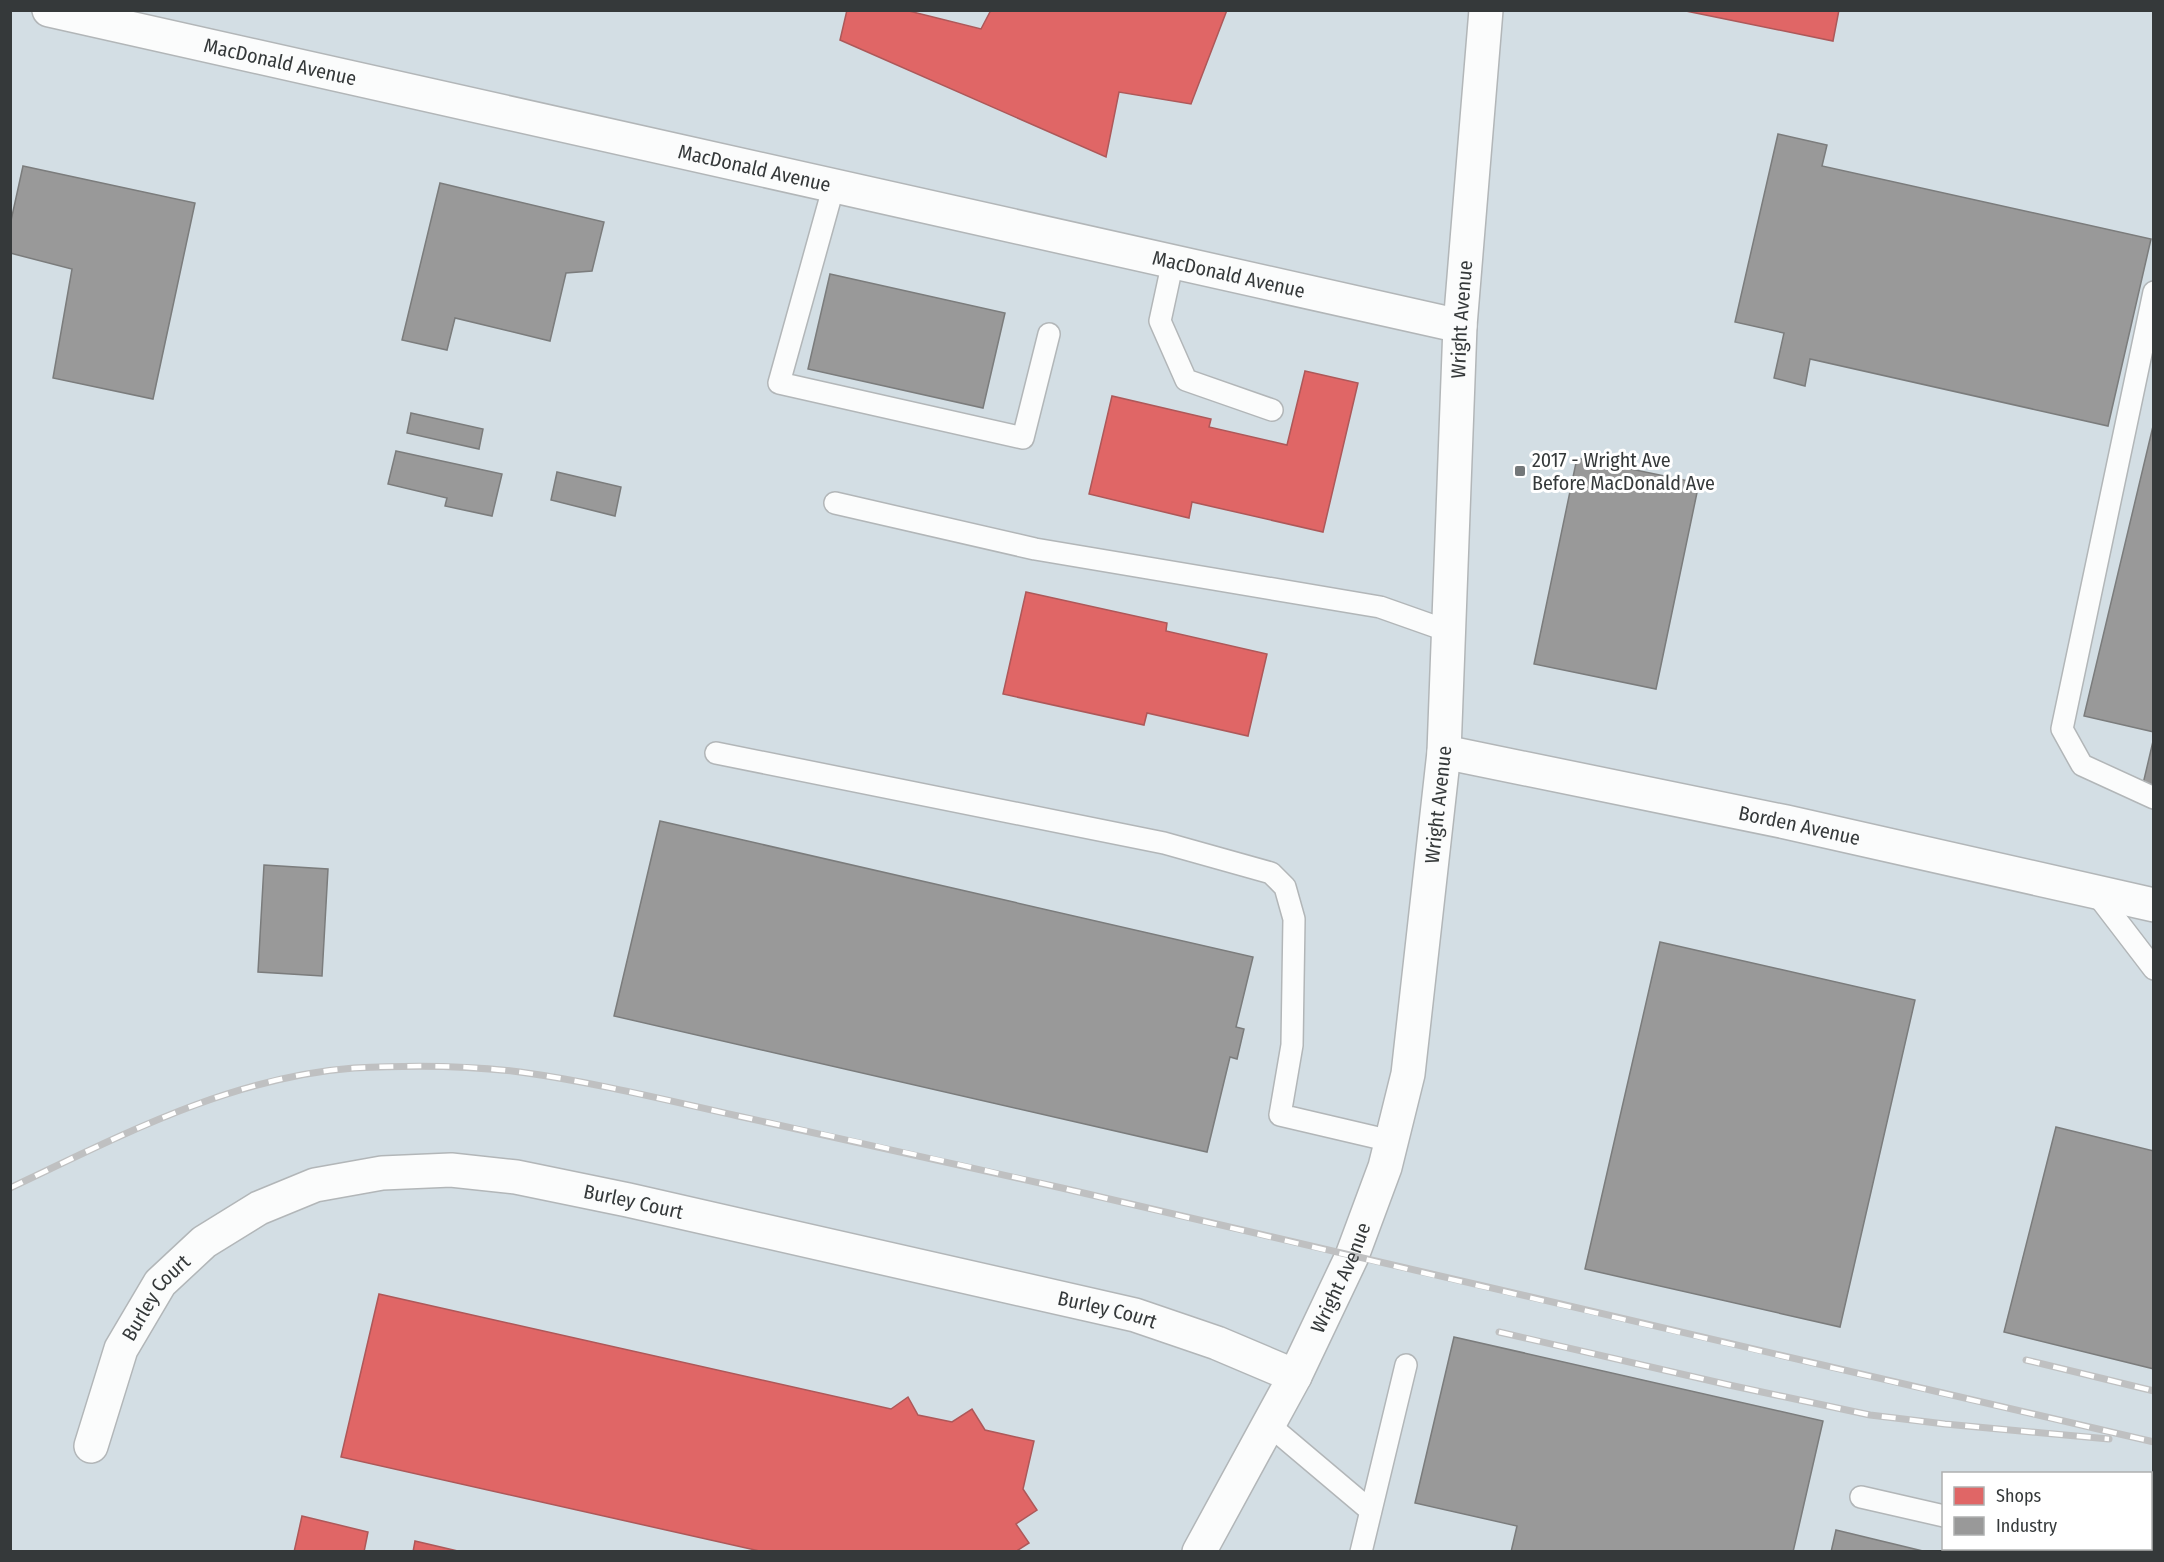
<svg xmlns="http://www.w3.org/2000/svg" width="2164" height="1562" font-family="'Fira Sans Condensed',sans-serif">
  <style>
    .built { fill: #d3dee4; fill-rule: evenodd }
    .shops { fill: #e06666; stroke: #ad5859; stroke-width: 1.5 }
    .industry { fill: #999; stroke: #7b7c7c; stroke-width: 1.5 }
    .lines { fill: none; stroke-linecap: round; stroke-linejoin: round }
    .lane-casing { stroke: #b2b6b8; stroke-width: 24 }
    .street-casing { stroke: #b2b6b8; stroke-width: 36 }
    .secondary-casing { stroke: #b2b6b8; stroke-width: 36 }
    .lane { stroke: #fbfcfc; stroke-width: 21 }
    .street { stroke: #fbfcfc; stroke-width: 33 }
    .secondary { stroke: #fbfcfc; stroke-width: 33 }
    .rail-casing { stroke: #bfc0c1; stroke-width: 7 }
    .rail { stroke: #fff; stroke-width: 4.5; stroke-dasharray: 14; stroke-linecap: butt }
    .poi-dot { fill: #737779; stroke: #fff; stroke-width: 2 }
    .labels { text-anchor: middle; stroke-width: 6; stroke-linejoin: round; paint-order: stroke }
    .street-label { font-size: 20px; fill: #35393a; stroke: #fff }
    .poi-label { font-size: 20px; fill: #35393a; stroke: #fff; text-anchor: start }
  </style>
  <rect width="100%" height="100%" fill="#e6eaed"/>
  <path class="built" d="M 11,11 L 2153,11 L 2153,1551 L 11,1552 ZM 1944,1474 L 2150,1474 L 2150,1548 L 1944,1548 Z"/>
  <path class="shops" d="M 847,10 L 905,10 L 981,29 L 991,10 L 1227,10 L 1191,104 L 1119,92 L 1106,157 L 840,40 Z
    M 1681,10 L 1839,10 L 1833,41 Z
    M 1305,371 L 1358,383 L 1323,532 L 1192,502 L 1189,518 L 1089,494 L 1112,396 L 1211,419 L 1209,427 L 1287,445 Z
    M 1026,592 L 1167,623 L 1166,631 L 1267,654 L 1248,736 L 1147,713 L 1144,725 L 1003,694 Z
    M 379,1294 L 891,1409 L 908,1397 L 918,1415 L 952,1422 L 972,1409 L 985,1430 L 1034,1441 L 1023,1489 L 1037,1510 L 1016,1524 L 1029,1543 L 1015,1552 L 764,1552 L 341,1457 Z
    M 302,1516 L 368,1532 L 364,1552 L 294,1552 Z
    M 415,1541 L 462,1552 L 413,1552 Z"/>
  <path class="industry" d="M 1778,134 L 1827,145 L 1822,166 L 2151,239 L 2108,426 L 1810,359 L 1805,386 L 1774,378 L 1784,333 L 1735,322 Z
    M 23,166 L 195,203 L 153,399 L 53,378 L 72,269 L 10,253 L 10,225 Z
    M 440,183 L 604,222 L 592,271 L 566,273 L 550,341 L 455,318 L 447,350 L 402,340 Z
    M 830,274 L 1005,313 L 983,408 L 808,369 Z
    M 411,413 L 483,429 L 479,449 L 407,433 Z
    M 2154,422 L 2154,732 L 2084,716 Z
    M 396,451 L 502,474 L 492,516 L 445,506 L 447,498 L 388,484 Z
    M 1577,458 L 1699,483 L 1656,689 L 1534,664 Z
    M 557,472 L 621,487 L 615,516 L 551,500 Z
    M 2154,737 L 2154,787 L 2143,784 Z
    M 660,821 L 1253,957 L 1236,1027 L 1244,1029 L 1237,1059 L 1230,1057 L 1207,1152 L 614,1016 Z
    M 264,865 L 328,869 L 322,976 L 258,972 Z
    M 1660,942 L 1915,1000 L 1840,1327 L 1585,1269 Z
    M 2056,1127 L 2154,1151 L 2154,1369 L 2004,1332 Z
    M 1454,1337 L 1823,1421 L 1793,1552 L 1511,1552 L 1517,1526 L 1415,1503 Z
    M 1836,1530 L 1927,1552 L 1831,1552 Z"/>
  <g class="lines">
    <defs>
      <path id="lane" d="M 834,185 L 779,383 L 1023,438 L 1049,334
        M 1173,261 L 1160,321 L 1186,380 L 1272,410
        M 2154,292 L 2062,729 L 2082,765 L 2154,798
        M 835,503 L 1035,549 L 1380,607 L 1448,631
        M 716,753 L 1164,843 L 1271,873 L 1285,887 L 1294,919 L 1292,1045 L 1280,1115 L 1391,1141
        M 2095,892 L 2154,969
        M 1268,1424 L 1371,1511
        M 1861,1497 L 1944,1516
        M 1361,1552 L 1406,1365
        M 2080,1552 L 2080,1548"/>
      <g id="street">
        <path id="s1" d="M 1444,752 L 1786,822 L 2154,905"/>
        <path id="s2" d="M 91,1446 L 121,1349 L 160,1283 L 204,1242 L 259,1208 L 315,1185 L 382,1173 L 451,1170 L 516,1177 L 628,1200 L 1135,1315 L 1217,1343 L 1295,1376"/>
      </g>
      <g id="secondary">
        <path id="s3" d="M 49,10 L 1460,326"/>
        <path id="s4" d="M 1199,1552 L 1295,1376 L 1352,1256 L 1385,1167 L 1408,1074 L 1444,752 L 1460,326 L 1486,10"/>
      </g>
    </defs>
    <use href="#lane" class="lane-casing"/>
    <use href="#street" class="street-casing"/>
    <use href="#secondary" class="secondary-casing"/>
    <use href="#lane" class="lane"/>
    <use href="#street" class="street"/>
    <use href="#secondary" class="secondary"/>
    <defs>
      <path id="rail" d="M 10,1188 C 120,1136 231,1077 354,1068 C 409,1065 465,1065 520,1072 C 593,1082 666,1100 738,1116 C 846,1139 954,1163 1062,1188 C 1426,1274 1790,1358 2154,1442
        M 1499,1332 L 1729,1385 L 1870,1415 L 1945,1424 L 2109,1439
        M 2026,1360 L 2154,1391
        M 2150,1487 L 2154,1487"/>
    </defs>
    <use href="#rail" class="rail-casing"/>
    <use href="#rail" class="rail"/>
  </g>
  <rect class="poi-dot" x="1514" y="465" width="12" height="12" rx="3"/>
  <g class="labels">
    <g class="street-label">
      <text dy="7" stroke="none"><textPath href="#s3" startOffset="237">MacDonald Avenue</textPath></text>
      <text dy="7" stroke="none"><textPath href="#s3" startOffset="723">MacDonald Avenue</textPath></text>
      <text dy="7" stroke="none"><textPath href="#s3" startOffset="1209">MacDonald Avenue</textPath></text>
      <text dy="7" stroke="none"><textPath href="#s4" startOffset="1281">Wright Avenue</textPath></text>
      <text dy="7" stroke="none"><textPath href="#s4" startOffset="795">Wright Avenue</textPath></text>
      <text dy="7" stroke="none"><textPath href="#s1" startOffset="363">Borden Avenue</textPath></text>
      <text dy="7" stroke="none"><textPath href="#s2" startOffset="686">Burley Court</textPath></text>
      <text dy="7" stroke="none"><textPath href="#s4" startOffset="309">Wright Avenue</textPath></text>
      <text dy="7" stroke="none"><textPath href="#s2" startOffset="164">Burley Court</textPath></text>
      <text dy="7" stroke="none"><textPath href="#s2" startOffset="1172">Burley Court</textPath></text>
    </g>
    <g class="poi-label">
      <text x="1532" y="467">2017 - Wright Ave<tspan x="1532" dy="23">Before MacDonald Ave</tspan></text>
    </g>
  </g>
  <rect width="2164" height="1562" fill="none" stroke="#35393a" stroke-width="24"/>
  <rect x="1942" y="1472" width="210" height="78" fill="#ffffff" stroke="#aeb0b0" stroke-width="1.5"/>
  <rect x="1954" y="1487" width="30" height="18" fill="#e06666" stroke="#aeb0b0" stroke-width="1.5"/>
  <text x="1996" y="1502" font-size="18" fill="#35393a">Shops</text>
  <rect x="1954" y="1517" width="30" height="18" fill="#999999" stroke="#aeb0b0" stroke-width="1.5"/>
  <text x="1996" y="1532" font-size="18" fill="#35393a">Industry</text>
</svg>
